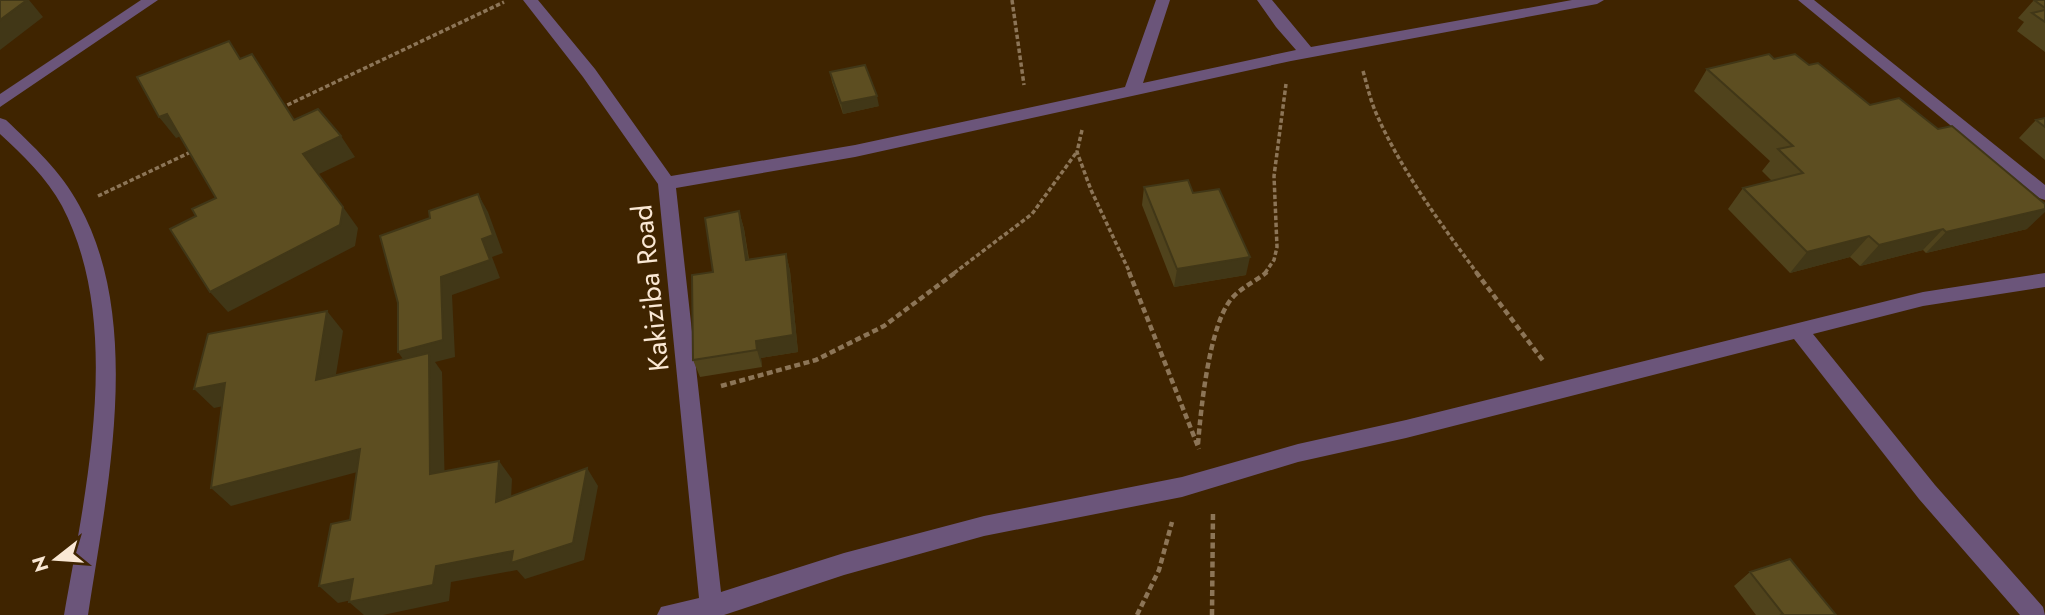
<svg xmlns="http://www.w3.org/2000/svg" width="2045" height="615" font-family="Jost,sans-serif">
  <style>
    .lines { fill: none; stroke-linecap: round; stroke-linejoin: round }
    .path-far1 { stroke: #8c7557; stroke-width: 3.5; stroke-dasharray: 4.5 2.5; stroke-linecap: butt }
    .path { stroke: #8c7557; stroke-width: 4.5; stroke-dasharray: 6 3.5; stroke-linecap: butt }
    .minor { fill: #6b557a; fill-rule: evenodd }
    .wall { fill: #50431c }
    .shaded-wall { fill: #413717 }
    .building { fill: #5d4e21; stroke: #413717; stroke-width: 2 }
    .labels { text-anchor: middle; stroke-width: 5; stroke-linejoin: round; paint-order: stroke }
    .street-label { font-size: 28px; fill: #fae8d4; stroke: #3f2400 }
  </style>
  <rect width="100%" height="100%" fill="#3f2400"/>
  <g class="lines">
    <path class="path-far1" d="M 1012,0 L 1024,85
      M 1363,71 C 1367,85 1370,99 1376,113 C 1401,170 1440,223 1477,273
      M 281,108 L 504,2
      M 1082,130 L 1077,152 L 1091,190 L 1130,273
      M 98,196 L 195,150
      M 954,273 L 1032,214 L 1076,153
      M 1265,273 L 1274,260 L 1277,247 L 1274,176 L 1286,84"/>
    <path class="path" d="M 1129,272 L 1199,449
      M 1476,272 L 1544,362
      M 721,386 L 816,360 L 884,326 L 956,272
      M 1198,444 C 1201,408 1209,325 1232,298 C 1242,287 1256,281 1267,272
      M 1137,615 L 1159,570 L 1172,522
      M 1212,615 L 1213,511"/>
    <path class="minor" d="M 141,0 L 158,0 L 0,107 L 0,94 Z
      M 523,0 L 538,0 L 595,69 L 671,176 L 855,145 L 1125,87 L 1156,0 L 1170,0 L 1143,83 L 1296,50 L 1276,27 L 1257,0 L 1272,0 L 1311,47 L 1572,0 L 1604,0 L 1597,4 L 1291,61 L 855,157 L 676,188 L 721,592 L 844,553 L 984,516 L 1182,477 L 1298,444 L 1406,420 L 1923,292 L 2045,273 L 2045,287 L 1923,306 L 1813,334 L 1935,485 L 2043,607 L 2045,615 L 2020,615 L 1919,499 L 1794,339 L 1406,438 L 1298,462 L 1182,497 L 984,536 L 844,575 L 724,615 L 657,615 L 661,607 L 699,598 L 658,184 L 583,77 Z
      M 1798,0 L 1814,0 L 2045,185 L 2045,200 L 2039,198 Z
      M 0,118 L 6,120 C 33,146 61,171 79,205 C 144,322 107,490 88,615 L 64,615 C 86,489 124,325 62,206 C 47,178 23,155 0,134 Z"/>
  </g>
  <path class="wall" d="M 2034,0 L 2045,0 L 2045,52 L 2017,31 L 2024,22 L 2018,18 Z
    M 1774,59 L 1809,65 L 1870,105 L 2027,229 L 1926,253 L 1923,250 L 1860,266 L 1850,257 L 1790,273 L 1728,209 L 1743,188 L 1772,181 L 1762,171 L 1770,161 L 1694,91 L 1707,69 Z
    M 830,72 L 879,106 L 843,114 L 832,82 Z
    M 2045,118 L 2045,160 L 2019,138 L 2036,120 Z
    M 1144,187 L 1193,193 L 1246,275 L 1174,287 L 1142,205 Z
    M 739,211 L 744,229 L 749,259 L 786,254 L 790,271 L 798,352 L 761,358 L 762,367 L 700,377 L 693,360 L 713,272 Z
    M 1750,572 L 1836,615 L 1756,615 L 1734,586 Z"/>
  <path class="shaded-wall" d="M 27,0 L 29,0 L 43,17 L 0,50 L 0,20 Z
    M 877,96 L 879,106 L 843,114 L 841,103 Z
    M 167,114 L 184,135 L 176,138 L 159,117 Z
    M 341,136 L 355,157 L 317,175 L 303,154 Z
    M 478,194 L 488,212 L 503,253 L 492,257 L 500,278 L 452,295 L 455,357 L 435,362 L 442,372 L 445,492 L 430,474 L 410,369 L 398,352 L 441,277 L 482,239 Z
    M 343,207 L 358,228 L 355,246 L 228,312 L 210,292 Z
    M 2045,209 L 2045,212 L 2027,229 L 1926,253 L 1946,232 Z
    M 739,211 L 744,229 L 751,277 L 746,260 Z
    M 1943,229 L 1923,250 L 1860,266 L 1879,245 Z
    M 1869,236 L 1850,257 L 1790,273 L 1807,252 Z
    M 786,254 L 790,271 L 798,352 L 761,358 L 762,367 L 757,350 L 756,341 Z
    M 1250,257 L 1246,275 L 1174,287 L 1177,269 Z
    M 327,311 L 343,331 L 332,399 L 316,380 Z
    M 225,383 L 243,402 L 214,408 L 194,389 Z
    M 360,449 L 376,467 L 231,506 L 211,488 Z
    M 499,461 L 512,479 L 510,519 L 496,502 Z
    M 587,468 L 598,486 L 584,560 L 525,579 L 517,570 L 451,582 L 449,601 L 383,615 L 364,615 L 349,602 L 436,566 Z
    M 353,579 L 371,596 L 338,603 L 319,586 Z"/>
  <path class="building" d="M 0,0 L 27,0 L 0,20 Z
    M 2034,0 L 2045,0 L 2045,8 Z
    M 2045,10 L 2045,22 L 2032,13 Z
    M 229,41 L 240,59 L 252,54 L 294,120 L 318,109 L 341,136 L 303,154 L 343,207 L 340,225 L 210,292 L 170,229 L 196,216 L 192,209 L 216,198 L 167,114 L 159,117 L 137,77 Z
    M 1769,54 L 1774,59 L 1795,54 L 1809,65 L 1818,63 L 1870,105 L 1899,98 L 1938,129 L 1952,126 L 2045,204 L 2045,209 L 1946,232 L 1943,229 L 1879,245 L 1869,236 L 1807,252 L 1743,188 L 1803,173 L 1778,149 L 1793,146 L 1707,69 Z
    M 865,65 L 877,96 L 841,103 L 830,72 Z
    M 2045,118 L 2045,127 L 2036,120 Z
    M 1188,180 L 1193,193 L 1219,189 L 1250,257 L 1177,269 L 1144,187 Z
    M 478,194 L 493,235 L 482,239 L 490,260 L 441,277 L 443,340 L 398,352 L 398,303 L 380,236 L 430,218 L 429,211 Z
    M 739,211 L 746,260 L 786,254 L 793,335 L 756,341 L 757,350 L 693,360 L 692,275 L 713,272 L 705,218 Z
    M 327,311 L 316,380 L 429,353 L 430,474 L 499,461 L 496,502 L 587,468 L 573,543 L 511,563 L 513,551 L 436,566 L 433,585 L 349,602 L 353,579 L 319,586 L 331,524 L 350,520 L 360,449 L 211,488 L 225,383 L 194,389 L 208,334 Z
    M 1790,559 L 1836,615 L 1780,615 L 1783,614 L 1750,572 Z"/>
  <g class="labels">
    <g class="street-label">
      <text transform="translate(650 288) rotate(-96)" y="10">Kakiziba Road</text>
    </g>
  </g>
  <g transform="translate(56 559) rotate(253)" stroke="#3f2400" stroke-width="5" paint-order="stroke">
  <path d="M0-5L12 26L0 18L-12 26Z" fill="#fae8d4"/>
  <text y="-10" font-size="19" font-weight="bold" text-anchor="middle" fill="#fae8d4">N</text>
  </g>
</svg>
